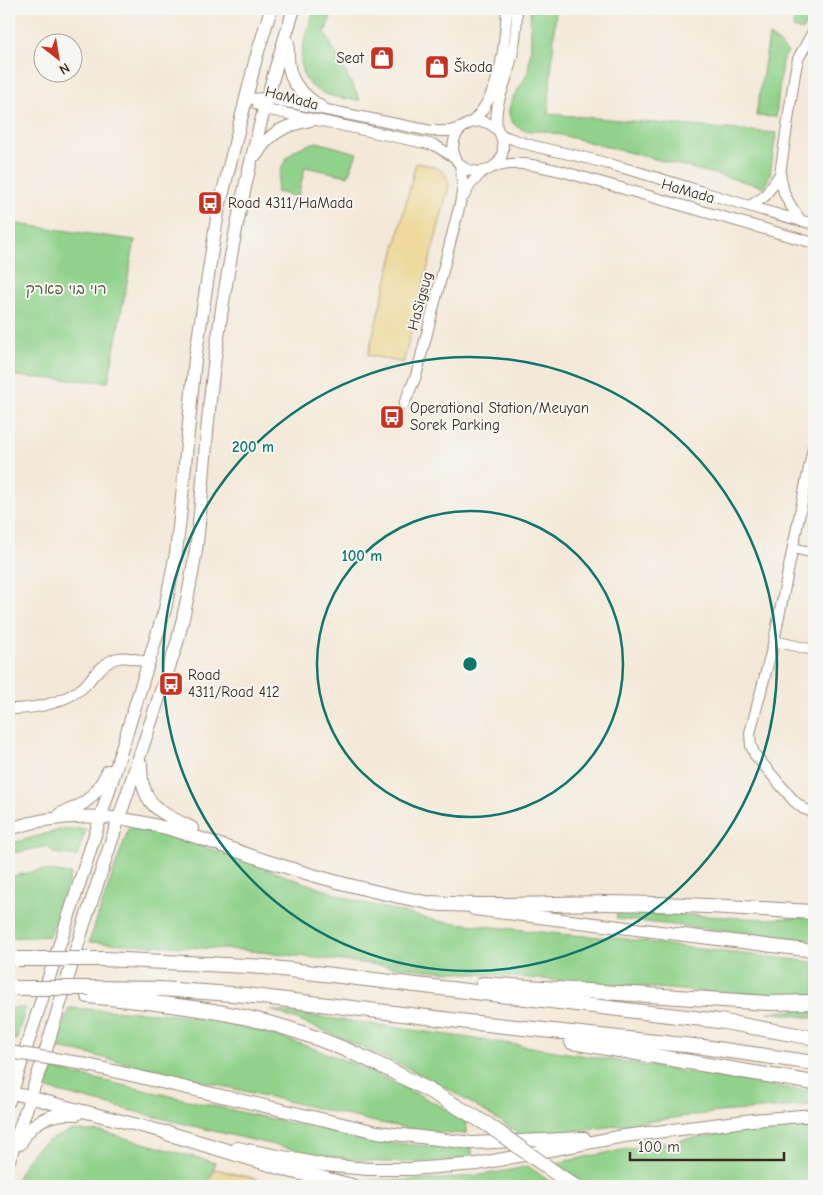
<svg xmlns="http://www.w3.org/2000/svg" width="823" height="1195" font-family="'Comic Neue','Playpen Sans Hebrew',sans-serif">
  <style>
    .green { fill: #90d28a; stroke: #667e54 }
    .sand { fill: #eeda9e; stroke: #94825e }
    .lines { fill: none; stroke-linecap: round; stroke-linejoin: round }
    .minor-casing { stroke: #988a7c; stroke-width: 12 }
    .major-casing { stroke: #988a7c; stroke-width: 14 }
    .highway-casing { stroke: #988a7c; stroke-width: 16 }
    .minor { stroke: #fff; stroke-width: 10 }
    .major { stroke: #fff; stroke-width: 12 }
    .highway { stroke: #fff; stroke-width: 14 }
    .major-bridge-casing { stroke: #988a7c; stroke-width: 14; stroke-linecap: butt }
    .highway-bridge-casing { stroke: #988a7c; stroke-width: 16; stroke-linecap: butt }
    .major-bridge { stroke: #fff; stroke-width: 12 }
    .highway-bridge { stroke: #fff; stroke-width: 14 }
    .ring { fill: none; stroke: #0f766e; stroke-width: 2.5 }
    .labels { text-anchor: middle; stroke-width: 4; stroke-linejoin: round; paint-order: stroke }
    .poi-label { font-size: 15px; fill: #3b2a1e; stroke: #f6f6f2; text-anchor: start }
    .street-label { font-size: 15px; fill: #3b2a1e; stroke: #f6f6f2 }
    .park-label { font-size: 15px; fill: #545c3e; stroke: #f6f6f2 }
    .centre { fill: #0f766e; stroke: #f6f6f2; stroke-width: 2.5 }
    .ring-label { font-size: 15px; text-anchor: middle; font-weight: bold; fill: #0f766e; stroke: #f6f6f2; stroke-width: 4; stroke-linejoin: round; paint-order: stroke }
  </style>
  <rect width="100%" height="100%" fill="#f6f6f2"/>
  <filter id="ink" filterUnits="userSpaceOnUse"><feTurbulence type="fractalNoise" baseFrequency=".02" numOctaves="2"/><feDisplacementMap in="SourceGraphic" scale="10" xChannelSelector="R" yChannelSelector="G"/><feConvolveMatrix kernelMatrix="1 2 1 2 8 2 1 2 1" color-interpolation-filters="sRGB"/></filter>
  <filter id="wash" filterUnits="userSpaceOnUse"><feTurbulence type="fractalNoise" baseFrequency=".0096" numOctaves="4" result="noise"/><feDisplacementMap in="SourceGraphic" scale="20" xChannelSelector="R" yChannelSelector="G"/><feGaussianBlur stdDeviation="1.12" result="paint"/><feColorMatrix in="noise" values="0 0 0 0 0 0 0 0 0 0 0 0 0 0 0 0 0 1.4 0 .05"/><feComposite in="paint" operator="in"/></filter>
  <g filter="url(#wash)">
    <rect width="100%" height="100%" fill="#f4e9d9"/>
    <path class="green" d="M 314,9 L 333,10 L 325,33 L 360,100 C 351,99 341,99 332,96 C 283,82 304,44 314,9 Z
      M 530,9 L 556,9 L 548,114 L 776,133 L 770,174 L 765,187 L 545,131 C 532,131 522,133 513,123 C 499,106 525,86 528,70 C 532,50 531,30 530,9 Z
      M 795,9 L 814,9 L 802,31 L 793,28 Z
      M 769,36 L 778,42 L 788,52 L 782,61 L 776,117 L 756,116 Z
      M 317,142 L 357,153 L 348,176 L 305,167 L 298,197 L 276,192 C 282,162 284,150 317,142 Z
      M 9,223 L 135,240 L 108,382 L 9,376 Z
      M 129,827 L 183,840 L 224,854 L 353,900 L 437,921 L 570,935 L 619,938 L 682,947 L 814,962 L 814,995 L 720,993 L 426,970 L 242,950 L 89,942 Z
      M 63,829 L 86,829 L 77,856 L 53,853 L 48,846 L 9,854 L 9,844 Z
      M 41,870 L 71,874 L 50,936 L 9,938 L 9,877 Z
      M 616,911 L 763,919 L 814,917 L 814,940 L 617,919 Z
      M 9,1008 L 26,1008 L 16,1040 L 9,1040 Z
      M 69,1008 C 111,1011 155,1011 198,1018 C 293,1033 382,1073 466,1120 L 466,1134 L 423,1131 L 375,1122 L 75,1051 L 56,1048 Z
      M 814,1009 L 814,1018 L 768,1012 Z
      M 271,1010 L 505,1043 L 814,1092 L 814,1105 L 718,1112 L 600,1128 L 522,1135 L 447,1088 L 416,1072 L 325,1031 Z
      M 52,1069 L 258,1116 L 371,1140 L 413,1145 L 472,1148 L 472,1159 C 443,1161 413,1163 384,1162 C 343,1160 301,1151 261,1142 C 189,1126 118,1107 47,1089 Z
      M 814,1126 L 814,1186 L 586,1186 L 557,1163 C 642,1145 728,1130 814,1126 Z
      M 73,1130 L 103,1132 L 216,1163 L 205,1186 L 14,1186 C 28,1151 38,1143 73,1130 Z
      M 528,1166 L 556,1186 L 377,1186 L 345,1179 C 402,1182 473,1180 528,1166 Z"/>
    <path class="sand" d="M 416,163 C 432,166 447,167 449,186 L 403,363 L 368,355 Z
      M 215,1169 L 285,1186 L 207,1186 Z"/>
  </g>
  <g filter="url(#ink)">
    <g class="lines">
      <defs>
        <path id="minor" d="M 246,99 L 267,98 L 431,131 L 450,131 L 463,127
          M 258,105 L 265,109 L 434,145 L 456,158
          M 472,122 C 502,93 504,48 507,9
          M 497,129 C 494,105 502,94 508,72 C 514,51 517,30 517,9
          M 500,134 C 517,175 457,186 453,149 C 453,142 455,136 459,131 C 467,121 482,118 493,126 C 496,128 498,131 501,134 C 504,137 510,138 515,140 C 528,145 541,148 555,151 C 643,169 727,203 814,224
          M 494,167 C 519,160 537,166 561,171 L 814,243
          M 464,196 L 470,185 L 482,172
          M 750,206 L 765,196 L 780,174
          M 801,221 L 789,203 L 784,193 L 780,174 L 795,73 L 798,59 L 814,30
          M 404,404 L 416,376 L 460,204 L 463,186 L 460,164
          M 814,443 L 774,641 L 750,733 L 751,746 L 755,755 L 794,801 L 804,809 L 814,812
          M 793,548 L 814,553
          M 774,641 L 814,650
          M 9,709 C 34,709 57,705 78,691 C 84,688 88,682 92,677 C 114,654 120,654 149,663"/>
        <path id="major" d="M 288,43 C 286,77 294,89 322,108
          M 257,154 C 269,132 287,125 311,120
          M 141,764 C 141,806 158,811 192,828
          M 60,814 C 86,805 96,796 108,771
          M 9,829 C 106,797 179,832 270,862 C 326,880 383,895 442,905
          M 474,909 L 814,951
          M 79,1063 L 377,1132 L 472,1143 L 584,1138
          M 9,1092 L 176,1135
          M 9,1101 L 101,816 L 165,609 L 176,553 L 180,518 L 195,359 L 218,212 L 256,58 L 271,9
          M 20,1144 C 32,1120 51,1112 77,1114
          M 237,1148 L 324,1165 L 368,1169 L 411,1169 L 477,1164 L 624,1136 L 753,1120 L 814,1115
          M 9,1160 L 42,1063 L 84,924 L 177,643 C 185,612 191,582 196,550 C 204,487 206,422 215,358 C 230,240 257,122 294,9"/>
        <path id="highway" d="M 432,903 C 490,907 547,904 604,903 C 674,903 744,908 814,912
          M 104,959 L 265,967 L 719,1021 L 814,1038
          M 483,984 L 768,1003 L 814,1002
          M 89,988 L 161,989 L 246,995 L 468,1022 L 703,1047 L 814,1063
          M 88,996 C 146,1002 205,1007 261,1021 C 342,1041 417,1082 488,1125
          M 572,1042 L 814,1083
          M 167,1133 L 293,1171 L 352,1186"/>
      </defs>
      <use href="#minor" class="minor-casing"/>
      <use href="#major" class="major-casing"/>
      <use href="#highway" class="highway-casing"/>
      <use href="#minor" class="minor"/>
      <use href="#major" class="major"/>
      <use href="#highway" class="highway"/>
      <defs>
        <path id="major-bridge" d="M 9,1052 L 79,1063"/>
        <path id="highway-bridge" d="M 18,959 L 104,959
          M 16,988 L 89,988
          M 488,1125 L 574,1186"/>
      </defs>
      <use href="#major-bridge" class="major-bridge-casing"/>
      <use href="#highway-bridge" class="highway-bridge-casing"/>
      <use href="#major-bridge" class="major-bridge"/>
      <use href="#highway-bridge" class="highway-bridge"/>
    </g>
  </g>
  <g class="ring">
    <circle cx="470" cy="664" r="153"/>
    <circle cx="470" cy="664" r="307"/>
  </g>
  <defs>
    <symbol id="shop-square" viewBox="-11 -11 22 22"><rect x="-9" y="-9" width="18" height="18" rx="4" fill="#c8321e" stroke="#f6f6f2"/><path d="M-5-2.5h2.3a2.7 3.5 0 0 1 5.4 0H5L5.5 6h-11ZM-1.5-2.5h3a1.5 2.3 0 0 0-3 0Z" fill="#fff"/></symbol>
    <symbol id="bus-square" viewBox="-11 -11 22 22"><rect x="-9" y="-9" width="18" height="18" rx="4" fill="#c8321e" stroke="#f6f6f2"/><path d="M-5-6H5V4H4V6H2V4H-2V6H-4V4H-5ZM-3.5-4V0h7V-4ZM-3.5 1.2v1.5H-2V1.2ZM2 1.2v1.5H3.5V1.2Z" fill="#fff"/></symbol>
  </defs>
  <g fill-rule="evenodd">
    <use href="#shop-square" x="368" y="44" width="28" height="28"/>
    <use href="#shop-square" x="423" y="53" width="28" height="28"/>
    <use href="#bus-square" x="196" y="189" width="28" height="28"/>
    <use href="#bus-square" x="378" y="403" width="28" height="28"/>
    <use href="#bus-square" x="157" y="670" width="28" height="28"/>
  </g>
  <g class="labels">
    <g class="poi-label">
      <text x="364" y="63" text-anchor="end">Seat</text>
      <text x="454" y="72">Škoda</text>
      <text x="228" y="208">Road 4311/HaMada</text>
      <text x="410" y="413">Operational Station/Meuyan<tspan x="410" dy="17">Sorek Parking</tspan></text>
      <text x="188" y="680">Road<tspan x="188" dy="17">4311/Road 412</tspan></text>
    </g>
    <g class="street-label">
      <text transform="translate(292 98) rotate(15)" y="5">HaMada</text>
      <text transform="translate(688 191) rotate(16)" y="5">HaMada</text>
      <text transform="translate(420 301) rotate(-75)" y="5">HaSigsug</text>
    </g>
    <g class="park-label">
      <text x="66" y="294">רוי בוי פארק</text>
    </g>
  </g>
  <circle cx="470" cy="664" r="8" class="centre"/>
  <g class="ring-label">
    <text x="253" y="452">200 m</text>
    <text x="362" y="561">100 m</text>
  </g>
  <rect width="823" height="1195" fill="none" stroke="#f6f6f2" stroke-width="30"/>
  <g transform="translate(58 58) rotate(149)"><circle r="24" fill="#f6f6f2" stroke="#aba49d"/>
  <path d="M0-4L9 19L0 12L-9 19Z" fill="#c8321e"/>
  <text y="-8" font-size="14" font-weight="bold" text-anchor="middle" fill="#3b2a1e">N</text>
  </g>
  <path d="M630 1152v8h154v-8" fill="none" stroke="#3b2a1e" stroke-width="2.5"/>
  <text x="638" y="1152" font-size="15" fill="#3b2a1e" stroke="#f6f6f2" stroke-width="4" paint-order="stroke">100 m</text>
</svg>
